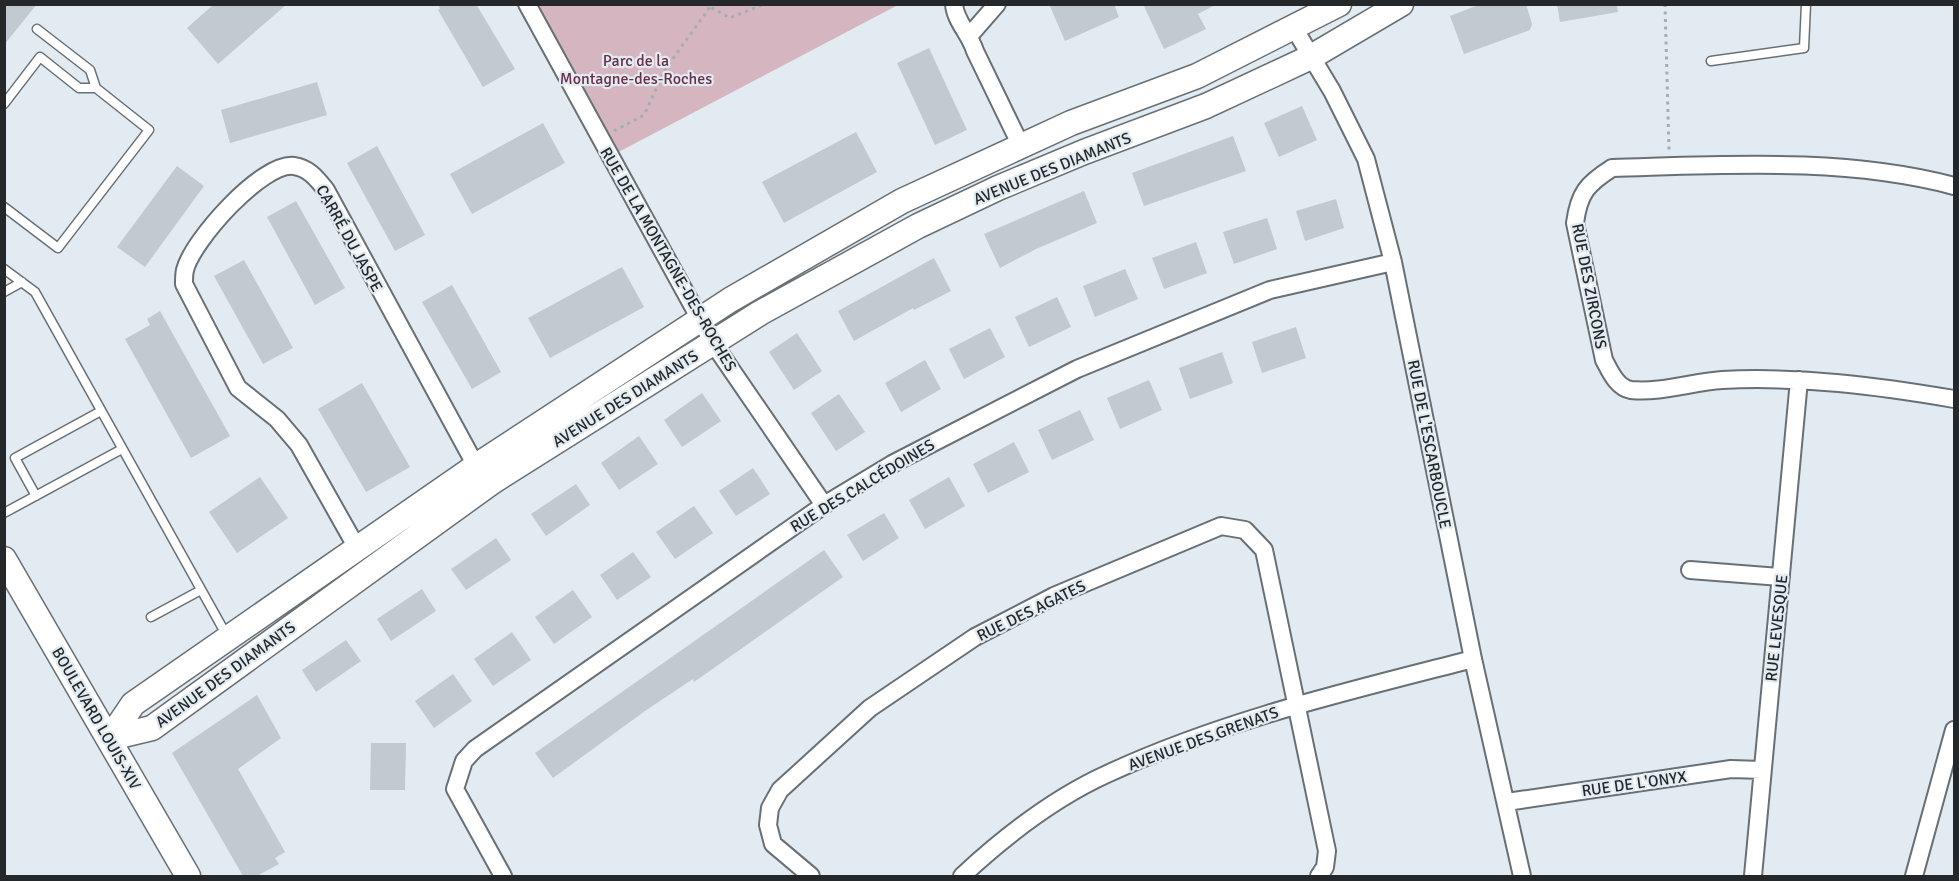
<svg xmlns="http://www.w3.org/2000/svg" width="1959" height="881" font-family="Signika,sans-serif">
  <style>
    .green { fill: #d5b5c0 }
    .building { fill: #c0cad0 }
    .lines { fill: none; stroke-linecap: round; stroke-linejoin: round }
    .lane-casing { stroke: #687076; stroke-width: 11 }
    .street-casing { stroke: #687076; stroke-width: 20 }
    .secondary-casing { stroke: #687076; stroke-width: 27 }
    .path { stroke: #a5adb2; stroke-width: 3; stroke-dasharray: 3 4.5; stroke-linecap: butt }
    .lane { stroke: #fff; stroke-width: 8 }
    .street { stroke: #fff; stroke-width: 16 }
    .secondary { stroke: #fff; stroke-width: 24 }
    .labels { text-anchor: middle; stroke-width: 4.5; stroke-linejoin: round; paint-order: stroke }
    .park-label { font-size: 16px; fill: #6b2d48; stroke: #e1ebf1 }
    .street-label { font-size: 16px; fill: #24282a; stroke: #e1ebf1 }
  </style>
  <rect width="100%" height="100%" fill="#e1ebf1"/>
  <path class="green" d="M 527,5 L 898,5 L 609,157 Z"/>
  <path class="building" d="M 4,4 L 37,4 L 4,45 Z
    M 214,4 L 287,4 L 218,64 L 187,28 Z
    M 438,4 L 476,4 L 515,69 L 483,87 L 438,10 L 440,9 Z
    M 1049,4 L 1114,4 L 1119,17 L 1065,41 Z
    M 1143,4 L 1217,4 L 1198,14 L 1206,29 L 1164,49 Z
    M 1481,4 L 1526,4 L 1532,24 L 1530,30 L 1464,54 L 1450,16 Z
    M 1557,4 L 1617,4 L 1618,12 L 1560,22 Z
    M 929,48 L 967,130 L 935,145 L 897,63 Z
    M 317,82 L 327,115 L 230,143 L 221,110 Z
    M 1302,106 L 1317,140 L 1279,157 L 1264,123 Z
    M 543,123 L 565,163 L 472,214 L 450,174 Z
    M 856,132 L 877,172 L 784,223 L 762,182 Z
    M 1233,136 L 1246,171 L 1144,206 L 1132,173 Z
    M 377,146 L 425,235 L 395,251 L 347,163 Z
    M 177,166 L 204,186 L 145,267 L 117,247 Z
    M 1084,191 L 1097,223 L 1036,249 L 1000,268 L 984,234 Z
    M 1336,199 L 1344,228 L 1305,241 L 1296,211 Z
    M 296,201 L 345,288 L 315,305 L 267,217 Z
    M 1267,218 L 1277,249 L 1234,264 L 1223,232 Z
    M 1196,242 L 1207,273 L 1164,289 L 1152,258 Z
    M 934,258 L 951,291 L 914,310 L 913,308 L 854,341 L 838,311 Z
    M 244,260 L 293,348 L 263,364 L 214,276 Z
    M 622,267 L 644,307 L 550,358 L 528,318 Z
    M 1125,269 L 1138,299 L 1095,317 L 1083,286 Z
    M 452,285 L 501,372 L 472,389 L 422,302 Z
    M 1057,297 L 1071,327 L 1029,347 L 1015,317 Z
    M 160,311 L 230,436 L 191,458 L 125,339 L 150,325 L 147,319 Z
    M 1296,327 L 1306,358 L 1262,373 L 1252,342 Z
    M 990,328 L 1005,357 L 964,379 L 949,349 Z
    M 797,333 L 822,371 L 794,390 L 769,352 Z
    M 1222,352 L 1233,383 L 1190,399 L 1179,368 Z
    M 925,360 L 941,389 L 901,412 L 885,383 Z
    M 1149,380 L 1162,410 L 1120,429 L 1107,398 Z
    M 362,383 L 410,467 L 366,492 L 318,409 Z
    M 702,393 L 721,421 L 682,447 L 664,420 Z
    M 839,394 L 865,432 L 836,451 L 811,413 Z
    M 1080,410 L 1094,440 L 1052,460 L 1038,430 Z
    M 639,436 L 658,464 L 619,490 L 601,463 Z
    M 1014,442 L 1029,472 L 988,493 L 973,464 Z
    M 753,468 L 770,494 L 736,516 L 719,491 Z
    M 260,477 L 288,518 L 237,553 L 209,512 Z
    M 949,477 L 965,506 L 925,529 L 909,500 Z
    M 576,484 L 590,505 L 546,536 L 531,514 Z
    M 694,506 L 713,533 L 675,559 L 656,532 Z
    M 884,513 L 899,538 L 863,561 L 847,535 Z
    M 496,538 L 511,560 L 466,590 L 451,569 Z
    M 824,550 L 843,577 L 694,682 L 693,679 L 645,711 L 553,778 L 535,753 Z
    M 633,552 L 651,577 L 617,600 L 600,575 Z
    M 422,589 L 436,611 L 391,641 L 377,619 Z
    M 573,590 L 592,617 L 554,644 L 535,617 Z
    M 512,632 L 531,660 L 493,686 L 474,659 Z
    M 346,640 L 361,661 L 316,692 L 302,670 Z
    M 453,674 L 472,701 L 434,728 L 415,701 Z
    M 257,695 L 281,738 L 238,769 L 285,852 L 275,858 L 279,864 L 257,876 L 243,876 L 172,753 Z
    M 371,743 L 406,743 L 405,790 L 370,790 Z"/>
  <g class="lines">
    <defs>
      <path id="lane" d="M 37,29 L 90,70 L 96,88
        M 1711,61 L 1804,48 L 1806,4
        M 4,104 L 40,57 L 79,88 L 96,88 L 149,130 L 58,248 L 4,207
        M 4,269 L 35,292 L 227,636
        M 4,292 L 22,282
        M 36,496 L 15,458 L 101,411
        M 4,513 L 122,449
        M 151,617 L 201,590"/>
      <path id="street" d="M 527,4 L 713,343 L 824,505
        M 954,4 C 955,21 970,34 975,51 L 1021,146
        M 1294,28 L 1332,91 L 1366,159 L 1393,262 L 1473,659 L 1522,876
        M 970,35 L 997,4
        M 1954,186 C 1845,157 1725,165 1612,168 C 1587,184 1579,193 1575,223 L 1604,360 C 1610,371 1617,388 1631,390 C 1661,393 1692,382 1722,380 C 1800,376 1878,386 1954,399
        M 357,548 L 299,445 L 277,419 L 238,388 L 184,284 C 184,280 184,274 185,270 C 192,241 262,162 294,166 C 309,168 317,179 326,190 L 476,466
        M 1690,570 L 1781,577
        M 1507,802 L 1731,769 L 1762,770
        M 503,876 L 455,789 L 464,761 L 475,749 L 824,505 L 892,464 L 1077,369 L 1270,290 L 1393,262
        M 811,876 L 773,844 L 768,825 L 770,808 L 780,790 L 870,708 L 975,637 L 1054,596 L 1221,526 L 1245,530 L 1264,550 L 1327,851 L 1325,867 L 1319,876
        M 962,876 C 1004,837 1054,798 1107,774 C 1223,720 1349,691 1473,659
        M 1753,876 L 1799,380
        M 1914,876 L 1954,730"/>
      <path id="secondary" d="M 4,559 L 188,876
        M 110,738 L 152,728 L 492,482 L 760,313 L 918,226 L 998,188 L 1084,152 L 1206,106 L 1311,57 L 1401,4
        M 110,738 L 133,704 L 476,466 L 730,300 L 902,201 L 1071,123 L 1197,76 L 1339,4"/>
    </defs>
    <use href="#lane" class="lane-casing"/>
    <use href="#street" class="street-casing"/>
    <use href="#secondary" class="secondary-casing"/>
    <path class="path" d="M 705,4 L 730,18 L 764,4
      M 1665,4 L 1669,150
      M 614,131 L 644,115 L 666,68 L 710,7"/>
    <use href="#lane" class="lane"/>
    <use href="#street" class="street"/>
    <use href="#secondary" class="secondary"/>
  </g>
  <g class="labels">
    <g class="park-label">
      <text x="636" y="66">Parc de la<tspan x="636" dy="18">Montagne-des-Roches</tspan></text>
    </g>
    <g class="street-label">
      <text transform="translate(1052 168) rotate(-22)" y="6">AVENUE DES DIAMANTS</text>
      <text transform="translate(350 238) rotate(61)" y="6">CARRÉ DU JASPE</text>
      <text transform="translate(669 259) rotate(60)" y="6">RUE DE LA MONTAGNE-DES-ROCHES</text>
      <text transform="translate(1590 286) rotate(79)" y="6">RUE DES ZIRCONS</text>
      <text transform="translate(625 398) rotate(-32)" y="6">AVENUE DES DIAMANTS</text>
      <text transform="translate(1430 444) rotate(79)" y="6">RUE DE L'ESCARBOUCLE</text>
      <text transform="translate(862 485) rotate(-31)" y="6">RUE DES CALCÉDOINES</text>
      <text transform="translate(1031 610) rotate(-26)" y="6">RUE DES AGATES</text>
      <text transform="translate(1776 628) rotate(-84)" y="6">RUE LEVESQUE</text>
      <text transform="translate(225 674) rotate(-36)" y="6">AVENUE DES DIAMANTS</text>
      <text transform="translate(97 718) rotate(60)" y="6">BOULEVARD LOUIS-XIV</text>
      <text transform="translate(1203 738) rotate(-20)" y="6">AVENUE DES GRENATS</text>
      <text transform="translate(1634 783) rotate(-8)" y="6">RUE DE L'ONYX</text>
    </g>
  </g>
  <rect width="1959" height="881" fill="none" stroke="#24282a" stroke-width="12"/>
</svg>
